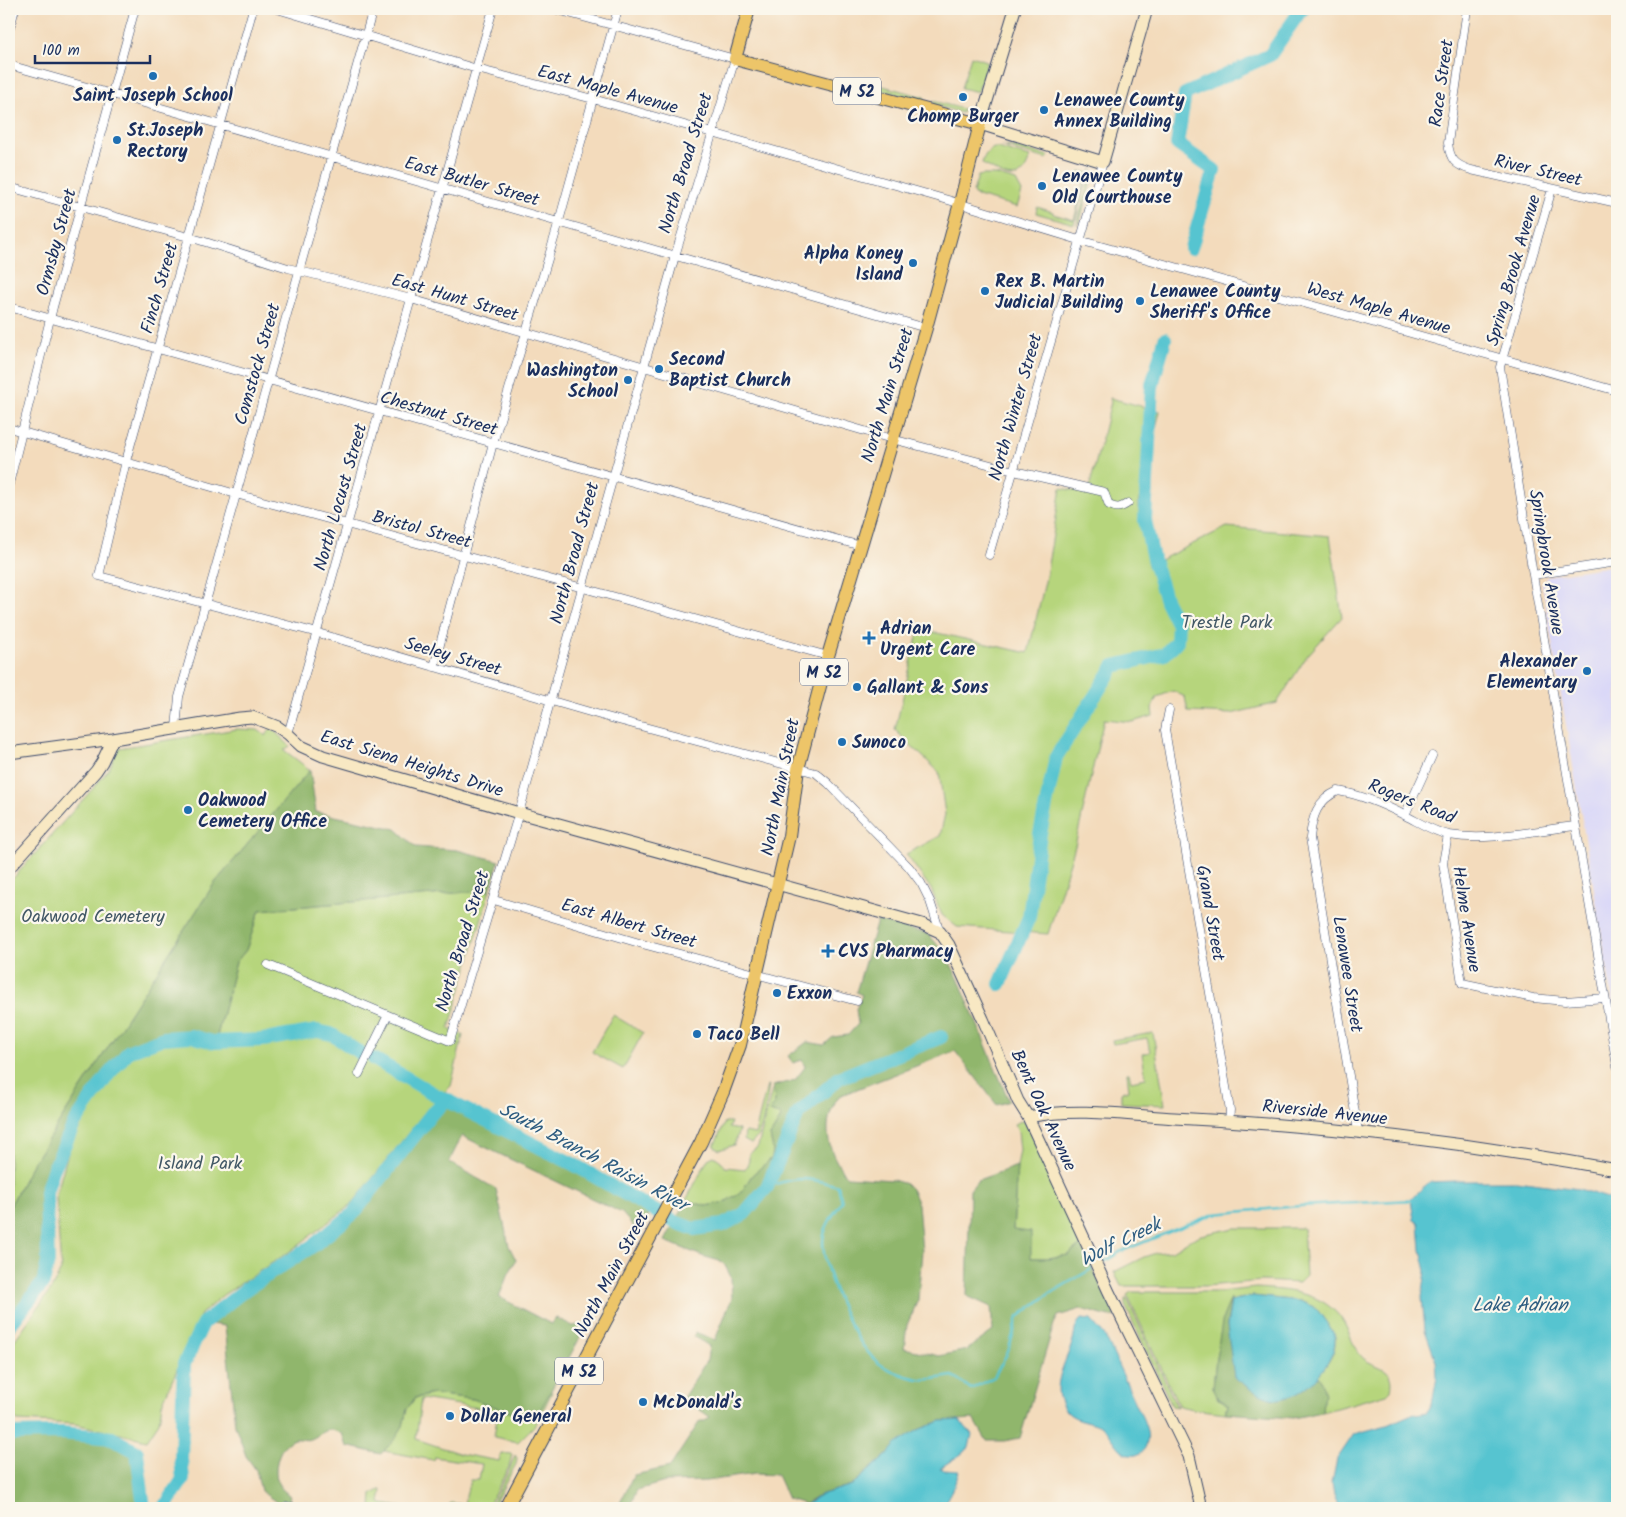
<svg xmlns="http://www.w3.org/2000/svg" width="1626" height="1517" font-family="Kalam,sans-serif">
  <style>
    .built { fill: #d9d7f8 }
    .green { fill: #b6d57c; stroke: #68826d }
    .forest { fill: #90b66c; stroke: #567265 }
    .water { fill: #57c4d0; stroke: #397a97 }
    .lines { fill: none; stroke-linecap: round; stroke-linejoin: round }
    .stream { stroke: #57c4d0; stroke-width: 2.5 }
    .river { stroke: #57c4d0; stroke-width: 14 }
    .street-casing { stroke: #3b496c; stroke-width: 9 }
    .secondary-casing { stroke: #3b496c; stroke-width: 13 }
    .primary-casing { stroke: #3b496c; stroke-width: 14 }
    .street { stroke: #fff; stroke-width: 8 }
    .secondary { stroke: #f8e8c3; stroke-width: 11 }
    .primary { stroke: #edc569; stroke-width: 12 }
    .poi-dot { fill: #1f6fb2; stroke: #fbf7ec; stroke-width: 2 }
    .labels { text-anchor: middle; stroke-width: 4.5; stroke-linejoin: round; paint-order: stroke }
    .shield { fill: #fbf7ec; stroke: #5e6b89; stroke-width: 1 }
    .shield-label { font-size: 16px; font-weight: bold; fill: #1b2f5e }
    .street-label { font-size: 18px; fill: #1b2f5e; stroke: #fbf7ec }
    .poi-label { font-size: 18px; font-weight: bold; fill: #1b2f5e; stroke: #fbf7ec; text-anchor: start }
    .park-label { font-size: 18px; fill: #425866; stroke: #fbf7ec }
    .water-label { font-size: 19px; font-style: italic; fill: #2d5c80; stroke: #fbf7ec }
  </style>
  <rect width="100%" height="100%" fill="#fbf7ec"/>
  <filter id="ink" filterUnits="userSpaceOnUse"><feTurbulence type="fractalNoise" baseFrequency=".02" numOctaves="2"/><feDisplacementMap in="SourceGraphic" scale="10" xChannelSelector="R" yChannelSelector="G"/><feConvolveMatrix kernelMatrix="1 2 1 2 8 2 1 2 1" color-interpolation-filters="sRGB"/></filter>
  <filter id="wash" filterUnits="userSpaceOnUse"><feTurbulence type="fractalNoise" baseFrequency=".0096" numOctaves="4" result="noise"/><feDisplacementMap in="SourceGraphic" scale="20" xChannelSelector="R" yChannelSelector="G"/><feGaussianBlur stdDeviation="1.12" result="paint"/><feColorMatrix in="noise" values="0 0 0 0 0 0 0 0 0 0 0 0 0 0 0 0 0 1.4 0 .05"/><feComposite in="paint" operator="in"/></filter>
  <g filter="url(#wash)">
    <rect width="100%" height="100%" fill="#f3dbbc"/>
    <path class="built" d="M 1617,565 L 1617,1008 L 1614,1008 L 1542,583 L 1547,576 Z"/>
    <path class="green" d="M 971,56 L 987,61 L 978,92 L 961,88 Z
      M 991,64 L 992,64 L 980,104 L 976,110 Z
      M 857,79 L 924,97 L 925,98 L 922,101 L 859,84 Z
      M 933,101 L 963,109 L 962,113 L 934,105 Z
      M 1002,146 L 1016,147 L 1049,156 L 1047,159 Z
      M 994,148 L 998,148 L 1030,157 C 1025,175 1017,182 999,173 C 996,172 995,170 992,169 C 988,166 986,167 982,163 C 984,156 987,151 994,148 Z
      M 1092,169 L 1093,174 L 1080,221 L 1077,225 Z
      M 1080,171 L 1088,173 L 1074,224 L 1036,213 L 1037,207 L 1053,212 L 1053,214 L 1074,220 L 1085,179 L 1078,176 Z
      M 984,175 L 996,175 L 1016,181 L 1022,192 L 1017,207 L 974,195 L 973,192 L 978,176 Z
      M 1110,398 L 1160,411 L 1138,504 L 1148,566 L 1227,527 L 1330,536 L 1342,617 L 1307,656 L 1277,703 L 1231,714 L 1188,712 L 1185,697 L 1173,691 L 1157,697 L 1152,708 L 1153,716 L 1132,722 L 1104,719 L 1075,846 L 1048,934 L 957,927 L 942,915 L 931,889 L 906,854 L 940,836 L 945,814 L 939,772 L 895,730 L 919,629 L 1028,653 L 1045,582 L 1061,488 L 1088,493 L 1111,402 Z
      M 271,728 L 290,746 L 284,750 L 310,770 L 214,884 L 31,1166 L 9,1208 L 9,883 L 96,785 L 109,769 L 119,748 L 237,729 L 258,730 L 266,736 Z
      M 490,890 L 449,1029 L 463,1035 L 451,1086 L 428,1108 L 352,1204 L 289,1252 L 223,1295 L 201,1314 L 162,1404 L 159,1422 L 147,1440 L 75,1424 L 18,1421 L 9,1417 L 9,1348 L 52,1288 L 61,1270 L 56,1196 L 69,1149 L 91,1105 L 112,1074 L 131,1053 L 148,1046 L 217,1036 L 236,962 L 246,950 L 260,910 Z
      M 613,1015 L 643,1033 L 623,1069 L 592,1052 Z
      M 1153,1033 L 1165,1105 L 1121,1103 L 1121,1092 L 1129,1090 L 1127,1073 L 1129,1073 L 1131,1081 L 1146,1078 L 1142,1054 L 1150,1052 L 1147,1038 L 1113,1044 L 1112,1040 Z
      M 767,1086 L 769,1086 C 766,1103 764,1134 751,1144 L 744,1140 L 745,1132 L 755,1134 Z
      M 773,1086 L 775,1102 L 781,1115 L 780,1120 L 770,1136 L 773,1150 L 772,1158 L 752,1175 L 742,1191 L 725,1202 L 706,1206 L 686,1200 L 708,1159 L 714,1156 L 721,1161 L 725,1167 L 745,1169 L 749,1161 L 749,1153 L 758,1147 Z
      M 1021,1121 L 1025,1122 L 1082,1245 L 1072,1251 L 1069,1255 L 1048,1258 L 1031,1258 L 1013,1231 L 1017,1166 L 1020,1150 L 1018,1131 L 1014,1124 Z
      M 725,1122 L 731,1122 L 729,1128 L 739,1130 L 734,1145 L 719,1150 L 714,1146 Z
      M 1234,1228 L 1303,1228 L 1306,1276 L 1299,1283 L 1262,1281 L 1206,1286 L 1121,1286 L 1114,1272 L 1144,1257 L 1156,1253 L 1172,1251 L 1188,1241 L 1201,1235 Z
      M 1256,1288 C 1288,1290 1326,1292 1344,1323 C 1350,1334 1353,1347 1362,1357 C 1372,1368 1397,1365 1391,1390 L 1387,1394 L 1322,1412 L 1323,1400 L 1320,1378 L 1318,1375 C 1328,1365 1339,1348 1334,1333 L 1316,1308 L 1300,1301 L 1253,1296 L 1230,1301 L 1216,1358 L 1213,1387 L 1228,1404 L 1226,1413 L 1193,1409 L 1179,1406 L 1127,1295 L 1131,1292 L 1219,1292 Z
      M 1125,1299 L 1127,1299 L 1177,1407 L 1172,1406 L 1125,1305 Z
      M 550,1391 L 552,1392 L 536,1424 L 518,1442 L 494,1437 L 498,1411 L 421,1399 L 416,1439 L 461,1454 L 499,1461 L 501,1453 L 512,1454 L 509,1467 L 487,1508 L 449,1508 L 450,1503 L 464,1504 L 470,1480 L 479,1480 L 482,1464 L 434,1457 L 433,1460 L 384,1451 L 403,1426 L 407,1409 L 415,1398 L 433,1394 L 473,1399 L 529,1419 L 537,1416 Z
      M 515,1455 L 517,1458 L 516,1464 L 492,1508 L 489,1508 L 509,1471 Z
      M 380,1490 L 382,1490 L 380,1503 L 382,1504 L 407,1508 L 371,1508 L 372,1494 Z"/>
    <path class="forest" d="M 310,770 L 316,812 L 396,829 L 416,847 L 457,850 L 499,861 L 490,890 L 260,910 L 246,950 L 236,962 L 217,1036 L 213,1042 L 191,1036 L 163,1038 L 129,1051 L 108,1075 L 74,1124 L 53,1170 L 46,1191 L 48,1262 L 43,1283 L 9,1324 L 9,1208 L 31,1166 L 214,884 Z
      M 877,921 L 928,934 L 945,953 L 959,980 L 1009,1101 L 997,1105 L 955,1051 L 839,1096 C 820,1123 827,1152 847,1177 L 893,1180 L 906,1184 L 911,1189 L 918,1204 L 922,1251 L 918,1300 L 907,1325 L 904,1348 L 939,1356 L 967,1350 L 993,1331 L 991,1307 L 967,1296 L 970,1190 L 978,1180 L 1017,1166 L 1013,1230 L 1031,1232 L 1031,1258 L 1048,1258 L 1069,1255 L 1072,1251 L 1082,1245 L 1115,1316 L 1109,1317 L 1081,1309 L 1058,1316 L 1054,1324 L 1020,1438 L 1004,1441 L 987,1441 L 974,1419 L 941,1421 L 918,1430 L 896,1445 L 887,1455 L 852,1485 L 820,1495 L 805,1504 L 788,1499 L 777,1475 L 755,1474 L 706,1481 L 665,1482 L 637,1490 L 629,1508 L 619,1508 L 619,1505 L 634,1475 L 670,1467 L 700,1421 L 705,1421 L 710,1417 L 683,1398 L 707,1360 L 709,1346 L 694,1336 L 695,1332 L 715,1340 L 732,1298 L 731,1277 L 723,1262 L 702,1256 L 665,1241 L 686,1200 L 706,1206 L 725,1202 L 742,1191 L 752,1175 L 772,1158 L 773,1150 L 770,1136 L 780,1120 L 781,1115 L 775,1114 L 770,1111 L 775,1102 L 773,1086 L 795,1080 L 805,1067 L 802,1060 L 793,1063 L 788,1056 L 807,1042 L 824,1045 L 833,1037 L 848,1035 L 858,1024 L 856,1009 L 862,995 L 856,992 Z
      M 448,1100 L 573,1164 L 651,1209 L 639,1233 L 622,1213 L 462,1136 L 449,1162 L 496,1189 L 509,1246 L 516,1260 L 506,1279 L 499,1297 L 551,1324 L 554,1319 L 557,1318 L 573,1326 L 588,1323 L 537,1416 L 529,1419 L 473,1399 L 433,1394 L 415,1398 L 407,1409 L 403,1426 L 395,1439 L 381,1454 L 347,1446 L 342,1434 C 324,1425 325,1433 311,1439 C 306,1441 300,1438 295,1439 C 278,1443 272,1471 279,1485 C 281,1489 287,1493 290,1496 L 288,1503 L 279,1504 L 261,1491 L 256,1470 L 246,1456 L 235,1425 L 225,1326 L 203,1323 L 246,1289 L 314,1245 L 354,1213 L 433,1112 Z
      M 1231,1298 L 1227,1326 L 1300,1392 L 1318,1375 L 1320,1378 L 1325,1394 L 1323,1400 L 1322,1412 L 1293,1418 L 1226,1413 L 1228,1405 L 1218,1399 L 1213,1387 L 1216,1358 L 1223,1317 Z
      M 9,1432 L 14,1434 L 61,1433 L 112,1438 L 137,1452 L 144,1508 L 9,1508 Z"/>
    <path class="water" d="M 1455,1181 L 1516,1181 L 1579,1189 L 1617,1201 L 1617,1508 L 1339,1508 L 1334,1495 L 1332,1483 L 1337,1459 L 1354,1434 L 1387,1425 L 1410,1415 L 1427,1412 L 1432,1404 L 1437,1376 L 1436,1361 L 1425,1330 L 1422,1297 L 1426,1271 L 1421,1250 L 1419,1223 L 1414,1220 L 1411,1199 L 1429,1182 Z
      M 1253,1296 L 1300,1301 L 1316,1308 L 1334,1333 C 1340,1353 1317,1381 1301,1391 C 1296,1395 1285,1398 1279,1399 C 1264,1400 1245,1385 1234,1377 L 1227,1326 L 1231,1301 Z
      M 1081,1319 L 1091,1320 L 1105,1336 L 1143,1419 C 1147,1429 1150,1438 1145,1448 C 1142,1452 1140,1454 1136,1455 C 1120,1459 1113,1434 1102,1427 C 1091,1420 1077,1422 1067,1412 C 1047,1390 1066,1363 1073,1340 C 1075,1331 1075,1325 1081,1319 Z
      M 959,1420 L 972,1434 L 969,1448 L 960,1455 L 940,1468 L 943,1470 L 959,1471 L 954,1486 L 942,1508 L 806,1508 L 806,1505 L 820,1495 L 852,1485 L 887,1455 L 895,1445 L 918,1430 L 941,1421 Z"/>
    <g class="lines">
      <path class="stream" d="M 767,1187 C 796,1176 808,1177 838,1186 L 842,1202 C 834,1213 823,1228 823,1242 C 823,1273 856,1351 883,1366 C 891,1371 910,1378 919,1379 C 929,1381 943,1377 953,1376 L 971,1389 L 994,1377 L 1008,1352 L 1018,1317 L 1049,1294 L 1095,1267
        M 1099,1265 L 1122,1251 L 1214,1214 L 1300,1206 L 1412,1200"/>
      <path class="river" d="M 1191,248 L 1214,170 L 1177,144 L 1185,94 L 1270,55 L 1301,10 L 1303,9
        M 1000,984 L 1029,917 L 1040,834 L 1056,757 L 1114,666 L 1165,654 L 1177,641 L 1178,625 L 1166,601 L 1153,559 L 1145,520 L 1152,385 L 1165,339
        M 374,1059 L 434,1094 L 573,1164 L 644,1205 L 675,1222 L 694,1229 L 723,1225 L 744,1214 L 767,1187 L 798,1114 L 839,1078 L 941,1037
        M 9,1326 L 43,1283 L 48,1262 L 46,1192 L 53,1170 L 74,1124 L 108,1075 L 129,1051 L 163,1038 L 191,1036 L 213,1042 L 263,1040 L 317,1031 L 331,1034 L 360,1053
        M 9,1432 L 14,1434 L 61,1433 L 112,1438 L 137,1452 L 144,1508
        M 164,1508 L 183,1479 L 181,1459 L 184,1364 L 203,1323 L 246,1289 L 314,1245 L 354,1213 L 433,1112 L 448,1100"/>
    </g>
  </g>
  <g filter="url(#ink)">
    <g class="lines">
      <defs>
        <path id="street" d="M 253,9 L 126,461 L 99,576 L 318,633 L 607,717 L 816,773 L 828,783 L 909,867 L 921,883 L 930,901 L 940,932
          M 277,9 L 477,69 L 593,99 L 948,200 L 1079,240 L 1617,391
          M 1467,9 L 1448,143 C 1450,160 1455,165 1471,170 L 1617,203
          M 9,31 L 15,9
          M 9,65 L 211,122 L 926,328
          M 9,187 L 199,240 L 288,268 L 411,299 L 892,439 L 1014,471 L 1104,492 L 1109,505 C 1117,509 1121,508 1128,503
          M 1552,189 L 1500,367 L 1533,575 L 1617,1066
          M 9,307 L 861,546
          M 9,428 L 236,494 L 583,588 L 828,656
          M 9,484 L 53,307 L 135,9
          M 989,555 L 1103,162
          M 1533,575 L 1617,562
          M 434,667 L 493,443 L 556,232 L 618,9
          M 1169,710 L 1165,730 L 1230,1110 L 1229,1121
          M 176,728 L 179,697 L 373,9
          M 288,734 L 493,9
          M 1405,815 L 1432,756
          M 1448,835 L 1443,863 L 1462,983 L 1533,998 L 1565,1001 L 1605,998
          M 494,900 L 646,945 L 857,1001
          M 268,965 L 450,1041 L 523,799 L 675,256 L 735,59 L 554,9
          M 359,1074 L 388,1015
          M 1358,1131 L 1310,838 C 1312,817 1317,800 1338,791 C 1362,795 1385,805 1406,816 C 1420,823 1434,832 1449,835 C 1491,842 1534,830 1576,826
          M 286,1507 L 293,1508"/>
        <path id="secondary" d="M 1015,9 L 980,124 L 1103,162 L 1147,9
          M 9,753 L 113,739 L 240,718 L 252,717 L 278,727 L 288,734 L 301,746 L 323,756 L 519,813 L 922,924 L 940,932 L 949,945 L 983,1019 L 1018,1101 L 1028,1117 L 1109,1292 L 1189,1456 L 1201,1508
          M 9,868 L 96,771 L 102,762 L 113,739
          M 1028,1117 C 1072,1107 1129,1115 1174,1118 C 1323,1125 1471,1143 1617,1170"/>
        <path id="primary" d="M 506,1508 L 701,1142 L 723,1092 L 740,1045 L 789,836 L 798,769 L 828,656 L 926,328 L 960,203 L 980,124 L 735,59 L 749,9"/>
      </defs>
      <use href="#street" class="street-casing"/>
      <use href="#secondary" class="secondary-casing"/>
      <use href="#primary" class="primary-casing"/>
      <use href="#street" class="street"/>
      <use href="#secondary" class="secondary"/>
      <use href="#primary" class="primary"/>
    </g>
  </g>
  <g class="poi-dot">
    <circle cx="153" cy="76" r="5"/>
    <circle cx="963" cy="97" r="5"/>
    <circle cx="1044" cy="110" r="5"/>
    <circle cx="117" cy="140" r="5"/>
    <circle cx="1042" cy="186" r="5"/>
    <circle cx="913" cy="263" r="5"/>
    <circle cx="985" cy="291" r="5"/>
    <circle cx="1140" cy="301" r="5"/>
    <circle cx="659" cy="369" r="5"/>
    <circle cx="628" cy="380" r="5"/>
    <path d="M866.5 630.5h5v5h5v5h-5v5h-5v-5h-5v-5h5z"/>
    <circle cx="1587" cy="671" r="5"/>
    <circle cx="857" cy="687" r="5"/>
    <circle cx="842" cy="742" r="5"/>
    <circle cx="188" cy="810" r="5"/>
    <path d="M825.5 943.5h5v5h5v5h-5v5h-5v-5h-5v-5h5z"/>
    <circle cx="777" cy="993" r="5"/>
    <circle cx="697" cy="1034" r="5"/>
    <circle cx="643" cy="1402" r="5"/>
    <circle cx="450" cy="1416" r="5"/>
  </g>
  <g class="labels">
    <g class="shield">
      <rect x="833" y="77.5" width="48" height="27" rx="4"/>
      <rect x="800" y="658.5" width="48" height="27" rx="4"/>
      <rect x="555" y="1357.5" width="48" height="27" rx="4"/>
    </g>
    <g class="shield-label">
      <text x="857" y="97">M 52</text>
      <text x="824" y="678">M 52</text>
      <text x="579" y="1377">M 52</text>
    </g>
    <g class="street-label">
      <text transform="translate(1441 83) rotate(-82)" y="6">Race Street</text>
      <text transform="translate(608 89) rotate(15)" y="6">East Maple Avenue</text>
      <text transform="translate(685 163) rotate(-73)" y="6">North Broad Street</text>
      <text transform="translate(1538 170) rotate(13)" y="6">River Street</text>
      <text transform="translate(472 181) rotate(16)" y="6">East Butler Street</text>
      <text transform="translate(56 242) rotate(-75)" y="6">Ormsby Street</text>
      <text transform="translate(1513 270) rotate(-74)" y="6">Spring Brook Avenue</text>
      <text transform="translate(159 288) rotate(-74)" y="6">Finch Street</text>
      <text transform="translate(455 297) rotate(16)" y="6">East Hunt Street</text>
      <text transform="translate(1379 308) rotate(16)" y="6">West Maple Avenue</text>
      <text transform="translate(257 364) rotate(-74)" y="6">Comstock Street</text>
      <text transform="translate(887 395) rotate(-73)" y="6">North Main Street</text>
      <text transform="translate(1015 407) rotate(-74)" y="6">North Winter Street</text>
      <text transform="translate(439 413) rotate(16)" y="6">Chestnut Street</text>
      <text transform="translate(340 497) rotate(-74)" y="6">North Locust Street</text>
      <text transform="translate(422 529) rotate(15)" y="6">Bristol Street</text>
      <text transform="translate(574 553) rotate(-75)" y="6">North Broad Street</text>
      <text transform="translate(1547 562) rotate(81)" y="6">Springbrook Avenue</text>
      <text transform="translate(453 656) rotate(16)" y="6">Seeley Street</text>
      <text transform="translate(412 763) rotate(17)" y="6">East Siena Heights Drive</text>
      <text transform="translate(780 787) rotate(-79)" y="6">North Main Street</text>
      <text transform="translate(1412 801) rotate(22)" y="6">Rogers Road</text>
      <text transform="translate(1211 913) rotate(80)" y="6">Grand Street</text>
      <text transform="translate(1467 919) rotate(81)" y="6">Helme Avenue</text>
      <text transform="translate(629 923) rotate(16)" y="6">East Albert Street</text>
      <text transform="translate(462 941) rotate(-73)" y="6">North Broad Street</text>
      <text transform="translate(1348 974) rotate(81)" y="6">Lenawee Street</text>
      <text transform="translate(1044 1110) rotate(65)" y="6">Bent Oak Avenue</text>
      <text transform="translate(1325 1112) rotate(6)" y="6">Riverside Avenue</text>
      <text transform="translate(611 1274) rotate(-62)" y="6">North Main Street</text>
    </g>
    <g class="poi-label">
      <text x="153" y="101" text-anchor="middle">Saint Joseph School</text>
      <text x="1054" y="106">Lenawee County<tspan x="1054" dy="21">Annex Building</tspan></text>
      <text x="963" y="122" text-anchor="middle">Chomp Burger</text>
      <text x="127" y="136">St.Joseph<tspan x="127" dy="21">Rectory</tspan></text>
      <text x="1052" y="182">Lenawee County<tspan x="1052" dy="21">Old Courthouse</tspan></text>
      <text x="903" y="259" text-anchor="end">Alpha Koney<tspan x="903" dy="21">Island</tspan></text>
      <text x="995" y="287">Rex B. Martin<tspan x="995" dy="21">Judicial Building</tspan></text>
      <text x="1150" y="297">Lenawee County<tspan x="1150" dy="21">Sheriff's Office</tspan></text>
      <text x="669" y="365">Second<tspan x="669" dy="21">Baptist Church</tspan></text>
      <text x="618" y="376" text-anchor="end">Washington<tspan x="618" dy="21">School</tspan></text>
      <text x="880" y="634">Adrian<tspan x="880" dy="21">Urgent Care</tspan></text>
      <text x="1577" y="667" text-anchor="end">Alexander<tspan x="1577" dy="21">Elementary</tspan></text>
      <text x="867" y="693">Gallant &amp; Sons</text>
      <text x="852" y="748">Sunoco</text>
      <text x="198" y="806">Oakwood<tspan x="198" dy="21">Cemetery Office</tspan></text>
      <text x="838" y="957">CVS Pharmacy</text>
      <text x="787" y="999">Exxon</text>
      <text x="707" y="1040">Taco Bell</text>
      <text x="653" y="1408">McDonald's</text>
      <text x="460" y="1422">Dollar General</text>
    </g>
    <g class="park-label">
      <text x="1227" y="628">Trestle Park</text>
      <text x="93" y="922">Oakwood Cemetery</text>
      <text x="200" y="1169">Island Park</text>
    </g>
    <g class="water-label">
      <text transform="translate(594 1156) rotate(28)" y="7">South Branch Raisin River</text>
      <text transform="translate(1120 1241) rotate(-26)" y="7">Wolf Creek</text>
      <text x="1520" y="1311">Lake Adrian</text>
    </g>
  </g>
  <rect width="1626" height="1517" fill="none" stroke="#fbf7ec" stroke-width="30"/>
  <path d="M35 55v8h115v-8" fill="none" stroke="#1b2f5e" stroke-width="2.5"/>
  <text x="42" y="55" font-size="15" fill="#1b2f5e" stroke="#fbf7ec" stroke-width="4" paint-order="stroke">100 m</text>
</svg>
